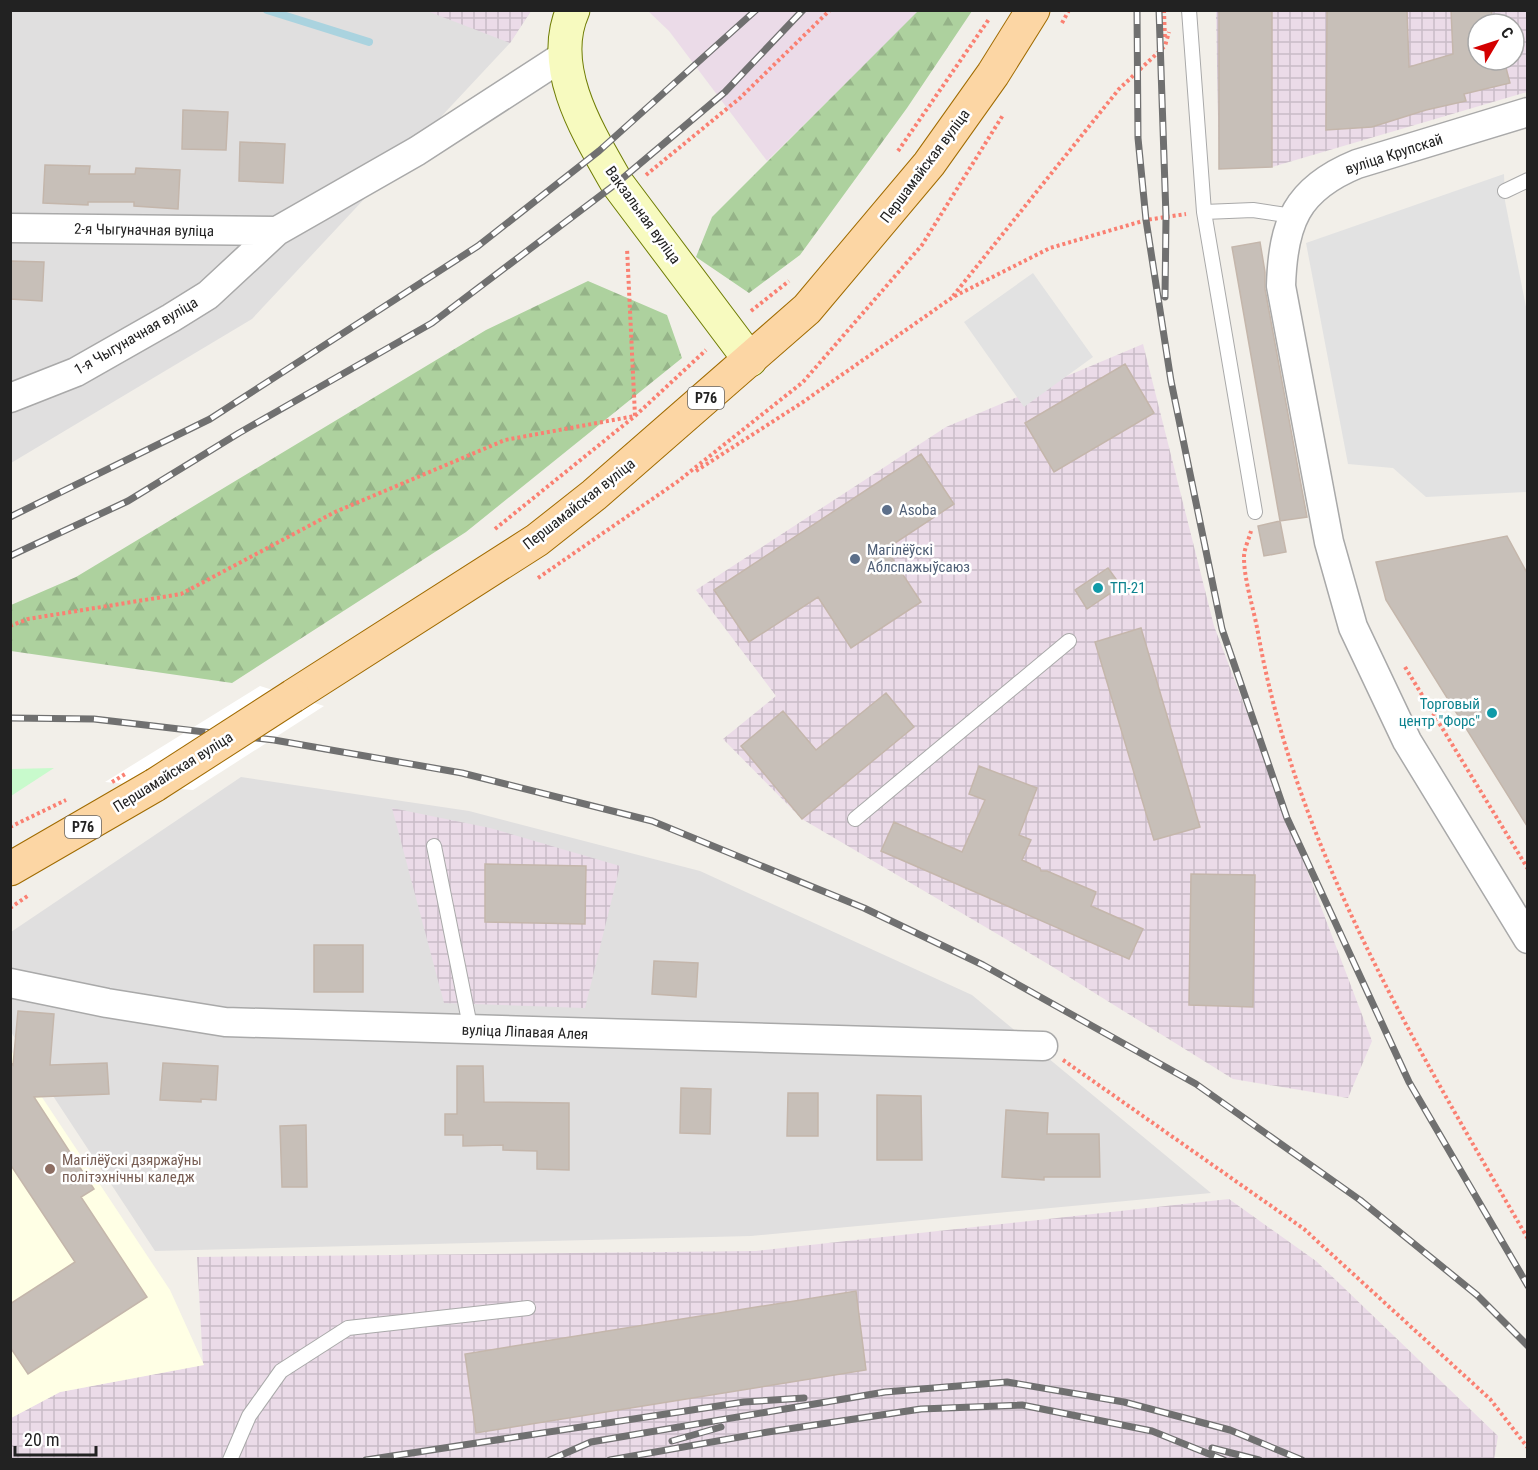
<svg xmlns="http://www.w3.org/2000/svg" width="1538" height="1470" font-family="'Roboto Condensed',sans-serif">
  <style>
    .residential { fill: #e0dfdf }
    .industrial { fill: url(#industrial-grid); fill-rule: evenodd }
    .education { fill: #ffffe5 }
    .railway { fill: #ebdbe8 }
    .forest { fill: url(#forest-firs) }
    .park { fill: #c8facc }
    .parking { fill: #e2e2e2 }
    .pier { fill: #fff }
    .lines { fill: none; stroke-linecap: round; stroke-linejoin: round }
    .stream { stroke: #aad3df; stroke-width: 8 }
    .building { fill: #c7bfb8; stroke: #c4b6ab; stroke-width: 1.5 }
    .service-casing { stroke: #a9a9a9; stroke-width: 16 }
    .minor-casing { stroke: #a9a9a9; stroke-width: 31 }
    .secondary-casing { stroke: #707d05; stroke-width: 35 }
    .primary-casing { stroke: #a06b00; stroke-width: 35 }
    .path { stroke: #fa8072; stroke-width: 4; stroke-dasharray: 3 3; stroke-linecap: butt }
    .service { stroke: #fff; stroke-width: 14 }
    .minor { stroke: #fff; stroke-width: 28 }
    .secondary { stroke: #f7fabf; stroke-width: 33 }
    .primary { stroke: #fcd6a4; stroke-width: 33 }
    .rail-casing { stroke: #707070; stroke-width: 7 }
    .rail { stroke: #fff; stroke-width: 4.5; stroke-dasharray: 14; stroke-linecap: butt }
    .primary-bridge-casing { stroke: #a06b00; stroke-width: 35; stroke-linecap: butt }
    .path-bridge { stroke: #fa8072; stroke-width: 4; stroke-dasharray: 3 3; stroke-linecap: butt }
    .primary-bridge { stroke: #fcd6a4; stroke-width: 33 }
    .service-dot { fill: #5c6f8a; stroke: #fff; stroke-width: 2 }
    .culture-dot { fill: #0f9aa8; stroke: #fff; stroke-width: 2 }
    .education-dot { fill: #8d6e63; stroke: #fff; stroke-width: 2 }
    .labels { text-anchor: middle; stroke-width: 5; stroke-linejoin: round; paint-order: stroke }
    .shield { fill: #fff; stroke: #646464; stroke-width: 1.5 }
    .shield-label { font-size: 14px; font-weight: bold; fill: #222 }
    .street-label { font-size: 15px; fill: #222; stroke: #fff }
    .service-label { font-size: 15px; fill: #4e5e75; stroke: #fff; text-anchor: start }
    .culture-label { font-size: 15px; fill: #0d838f; stroke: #fff; text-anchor: start }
    .education-label { font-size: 15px; fill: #785e54; stroke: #fff; text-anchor: start }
  </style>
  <defs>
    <pattern id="industrial-grid" width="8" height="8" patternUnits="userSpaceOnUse" patternTransform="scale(1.5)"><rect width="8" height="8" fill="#ebdbe8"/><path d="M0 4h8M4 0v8" fill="none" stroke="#c9bcc7"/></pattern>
    <pattern id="forest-firs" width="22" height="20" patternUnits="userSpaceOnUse" patternTransform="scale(1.5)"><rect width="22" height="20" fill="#add19e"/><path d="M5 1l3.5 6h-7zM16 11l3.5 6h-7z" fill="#95b388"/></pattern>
  </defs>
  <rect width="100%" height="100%" fill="#f2efe9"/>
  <path class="residential" d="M 10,11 L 531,11 L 510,43 L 252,319 L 11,463 Z
    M 241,777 L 469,811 L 700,871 L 972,995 L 1211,1193 L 751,1236 L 155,1251 L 11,1032 L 11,932 Z"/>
  <path class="industrial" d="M 427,11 L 531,11 L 510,43 Z
    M 1216,11 L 1527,11 L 1527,92 L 1272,167 L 1219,169 ZM 1478,24 L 1514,24 L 1514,60 L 1478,60 Z
    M 1143,344 L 1214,626 L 1372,1041 L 1348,1098 L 1233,1079 L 1048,964 L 802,819 L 723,739 L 776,696 L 696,590 L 946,427 Z
    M 392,808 L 490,828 L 620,866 L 585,1008 L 444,1003 Z
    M 1229,1199 L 1316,1261 L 1498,1436 L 1494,1460 L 11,1460 L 11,1418 L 60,1392 L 203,1365 L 197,1257 L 756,1251 Z"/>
  <path class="education" d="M 10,1049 L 170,1290 L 204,1365 L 60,1392 L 11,1418 Z"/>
  <path class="railway" d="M 648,11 L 919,11 L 767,161 L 669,31 Z"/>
  <path class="forest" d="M 919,10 L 972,11 L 907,108 L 800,255 L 749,293 L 696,257 L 712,217 Z
    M 588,281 L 667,315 L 682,358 L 466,532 L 232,683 L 11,651 L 11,605 L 76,577 L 486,330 Z"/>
  <path class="park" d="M 54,768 L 11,796 L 11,769 Z"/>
  <path class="parking" d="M 1504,174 L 1505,201 L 1527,312 L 1527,492 L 1426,497 L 1393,468 L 1348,464 L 1306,243 Z
    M 1033,273 L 1093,357 L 1024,407 L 964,322 Z"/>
  <path class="pier" d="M 260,686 L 324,706 L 193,790 L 105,782 Z"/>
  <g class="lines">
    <path class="stream" d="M 267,10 L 369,42"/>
  </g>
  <path class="building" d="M 1219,10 L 1272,10 L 1272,167 L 1219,169 Z
    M 1327,10 L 1407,10 L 1409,67 L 1453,54 L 1451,10 L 1492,10 L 1491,24 L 1478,24 L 1478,60 L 1504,60 L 1510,83 L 1464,94 L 1466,101 L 1426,110 L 1372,127 L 1326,130 Z
    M 183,110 L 228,112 L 226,150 L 182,149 Z
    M 240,142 L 285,144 L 283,183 L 239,181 Z
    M 45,165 L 90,166 L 89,174 L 135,174 L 136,168 L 180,170 L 178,209 L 134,206 L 134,202 L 88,202 L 88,205 L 43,203 Z
    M 1260,242 L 1265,272 L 1265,289 L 1307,517 L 1280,521 L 1232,247 Z
    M 10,261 L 44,262 L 42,301 L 10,299 Z
    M 1125,364 L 1154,413 L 1054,472 L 1025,423 Z
    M 921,454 L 954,504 L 886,549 L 921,602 L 851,648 L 818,597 L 749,642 L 714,590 Z
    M 1280,521 L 1286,552 L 1264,556 L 1258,526 Z
    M 1507,536 L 1527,573 L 1527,826 L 1386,600 L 1376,562 Z
    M 1108,568 L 1121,586 L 1087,609 L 1075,590 Z
    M 1141,628 L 1200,827 L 1154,840 L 1095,642 Z
    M 886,693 L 914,727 L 802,819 L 741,746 L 783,711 L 816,750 Z
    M 979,766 L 1037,788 L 1019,835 L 1031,840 L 1022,860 L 1040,868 L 1041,871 L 1047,871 L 1096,892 L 1091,906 L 1143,929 L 1129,959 L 881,851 L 894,822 L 962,852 L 985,800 L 969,794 Z
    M 485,864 L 586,866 L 585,924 L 485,922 Z
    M 1191,874 L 1255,875 L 1253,1007 L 1189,1005 Z
    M 314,945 L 363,945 L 363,992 L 314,992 Z
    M 654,961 L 698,963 L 696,997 L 652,994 Z
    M 18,1011 L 54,1014 L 50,1065 L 107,1063 L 109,1094 L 34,1097 L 94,1189 L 81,1197 L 147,1297 L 28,1374 L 10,1347 L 10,1304 L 75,1262 L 10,1164 L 10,1062 L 13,1065 Z
    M 163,1063 L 218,1066 L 216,1100 L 201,1099 L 201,1102 L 160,1100 Z
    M 457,1066 L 483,1066 L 484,1102 L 569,1103 L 569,1170 L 537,1169 L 537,1151 L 503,1150 L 503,1145 L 463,1146 L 463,1135 L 445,1135 L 445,1114 L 457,1114 Z
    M 681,1088 L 711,1089 L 710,1134 L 680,1133 Z
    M 788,1093 L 818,1093 L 818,1136 L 787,1136 Z
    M 877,1095 L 921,1096 L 922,1160 L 877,1160 Z
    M 1006,1110 L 1048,1113 L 1047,1134 L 1099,1134 L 1100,1177 L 1044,1177 L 1044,1180 L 1002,1177 Z
    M 306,1125 L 307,1187 L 282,1187 L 280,1126 Z
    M 856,1291 L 866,1370 L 476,1433 L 465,1354 Z"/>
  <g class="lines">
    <defs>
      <path id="service" d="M 1189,10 L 1204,212 L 1255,512
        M 1505,191 L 1528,180
        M 1204,212 L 1253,210 L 1293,216
        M 855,819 L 1069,641
        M 434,846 L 471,1031
        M 230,1460 L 249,1416 L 281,1371 L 348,1328 L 528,1308"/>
      <path id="minor" d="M 1528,112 L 1357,164 C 1296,189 1283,223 1281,286 L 1329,542 L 1353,627 L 1407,741 L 1528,939
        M 10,228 L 277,231
        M 10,398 L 76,372 L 171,318 L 208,295 L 277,231 L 417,151 L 565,55
        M 10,983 L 107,1003 L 225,1022 L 1043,1046"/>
      <path id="secondary" d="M 573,10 C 547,68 589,134 617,183 L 750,360"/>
      <path id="primary" d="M 293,696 L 537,540 L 594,495 L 807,309 L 929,164 L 993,74 L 1033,10
        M 10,869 L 155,785"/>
    </defs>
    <use href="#service" class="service-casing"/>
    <use href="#minor" class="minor-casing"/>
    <use href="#secondary" class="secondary-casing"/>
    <use href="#primary" class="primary-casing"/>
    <path class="path" d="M 1164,10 L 1165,40
      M 1062,23 L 1069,10
      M 898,151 L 989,19
      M 646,175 L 740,98 L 830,10
      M 953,296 L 1119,89 L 1165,46 L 1169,32
      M 751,311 L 789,281
      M 696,471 L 803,402 L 953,297 L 1050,248 L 1146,220 L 1186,214
      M 495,529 L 635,416 L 706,350
      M 1251,531 C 1249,539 1244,549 1244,557 C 1244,581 1254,609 1258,633 C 1297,852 1418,1049 1528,1239
      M 538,578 L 677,482 L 803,382 L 922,245 L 1003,115
      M 10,626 L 28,619 L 181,594 L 335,512 L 505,440 L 635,416 L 627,248
      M 1405,667 L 1528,869
      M 10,827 L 66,800
      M 10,908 L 29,895
      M 1063,1060 L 1304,1229 L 1490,1399 L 1528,1448"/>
    <use href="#service" class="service"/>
    <use href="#minor" class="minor"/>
    <use href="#secondary" class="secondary"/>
    <use href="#primary" class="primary"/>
    <defs>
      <path id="rail" d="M 1137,10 L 1138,138 L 1146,220 L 1171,381 L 1222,629 L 1287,818 L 1409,1082 L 1528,1286
        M 1159,10 L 1166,217 L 1165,297
        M 10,517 L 210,419 L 478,246 L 599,151 L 756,10
        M 10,556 L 128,501 L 239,433 L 432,323 L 617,183 L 725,92 L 803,10
        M 10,718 L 94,719 L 274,740 L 462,773 L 652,821 L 864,908 L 983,965 L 1196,1084 L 1360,1200 L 1477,1295 L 1528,1346
        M 672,1441 L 721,1427
        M 1212,1448 L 1259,1460
        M 366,1460 L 744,1402 L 804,1398
        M 550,1460 L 591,1442 L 779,1410 L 885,1392 L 1007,1382 L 1124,1402 L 1230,1430 L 1302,1460
        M 610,1460 L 768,1432 L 921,1409 L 1022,1405 L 1152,1431 L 1224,1460"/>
    </defs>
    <use href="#rail" class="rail-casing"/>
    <use href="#rail" class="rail"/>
    <defs>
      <path id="primary-bridge" d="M 155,785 L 293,696"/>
    </defs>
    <use href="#primary-bridge" class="primary-bridge-casing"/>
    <path class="path-bridge" d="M 112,782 L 127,773"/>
    <use href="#primary-bridge" class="primary-bridge"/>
  </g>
  <g class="service-dot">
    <circle cx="887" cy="510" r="6"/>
    <circle cx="855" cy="559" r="6"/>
  </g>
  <g class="culture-dot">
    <circle cx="1098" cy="588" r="6"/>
    <circle cx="1492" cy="713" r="6"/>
  </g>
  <circle class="education-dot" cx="50" cy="1169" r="6"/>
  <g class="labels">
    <g class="shield">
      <rect x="688" y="387" width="36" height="22" rx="4.5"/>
      <rect x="65" y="816" width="36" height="22" rx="4.5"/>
    </g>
    <g class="shield-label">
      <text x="706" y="403">Р76</text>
      <text x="83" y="832">Р76</text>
    </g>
    <g class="street-label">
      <text transform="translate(1394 154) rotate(-18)" y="5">вуліца Крупскай</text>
      <text transform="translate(925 166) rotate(-53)" y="5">Першамайская вуліца</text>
      <text transform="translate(643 215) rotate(54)" y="5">Вакзальная вуліца</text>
      <text transform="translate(144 230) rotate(1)" y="5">2-я Чыгуначная вуліца</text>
      <text transform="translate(136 336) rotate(-30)" y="5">1-я Чыгуначная вуліца</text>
      <text transform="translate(579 504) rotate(-38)" y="5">Першамайская вуліца</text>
      <text transform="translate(173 772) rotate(-32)" y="5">Першамайская вуліца</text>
      <text transform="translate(525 1032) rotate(2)" y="5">вуліца Ліпавая Алея</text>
    </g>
    <g class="service-label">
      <text x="899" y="515">Asoba</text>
      <text x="867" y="555">Магілёўскі<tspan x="867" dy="17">Аблспажыўсаюз</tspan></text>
    </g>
    <g class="culture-label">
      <text x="1110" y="593">ТП-21</text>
      <text x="1480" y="709" text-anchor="end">Торговый<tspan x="1480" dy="17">центр "Форс"</tspan></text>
    </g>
    <g class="education-label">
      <text x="62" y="1165">Магілёўскі дзяржаўны<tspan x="62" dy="17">політэхнічны каледж</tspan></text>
    </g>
  </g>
  <rect width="1538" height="1470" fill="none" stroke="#222222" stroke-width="24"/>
  <g transform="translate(1496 42) rotate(51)"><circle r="28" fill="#ffffff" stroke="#a7a7a7" stroke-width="1.5"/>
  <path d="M0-4.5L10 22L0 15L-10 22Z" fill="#d40000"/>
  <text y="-9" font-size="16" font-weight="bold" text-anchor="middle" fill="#222222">С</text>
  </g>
  <path d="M15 1446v9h81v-9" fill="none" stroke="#222222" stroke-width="3"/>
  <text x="24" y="1446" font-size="18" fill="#222222" stroke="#ffffff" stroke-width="4.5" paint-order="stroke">20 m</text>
</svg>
